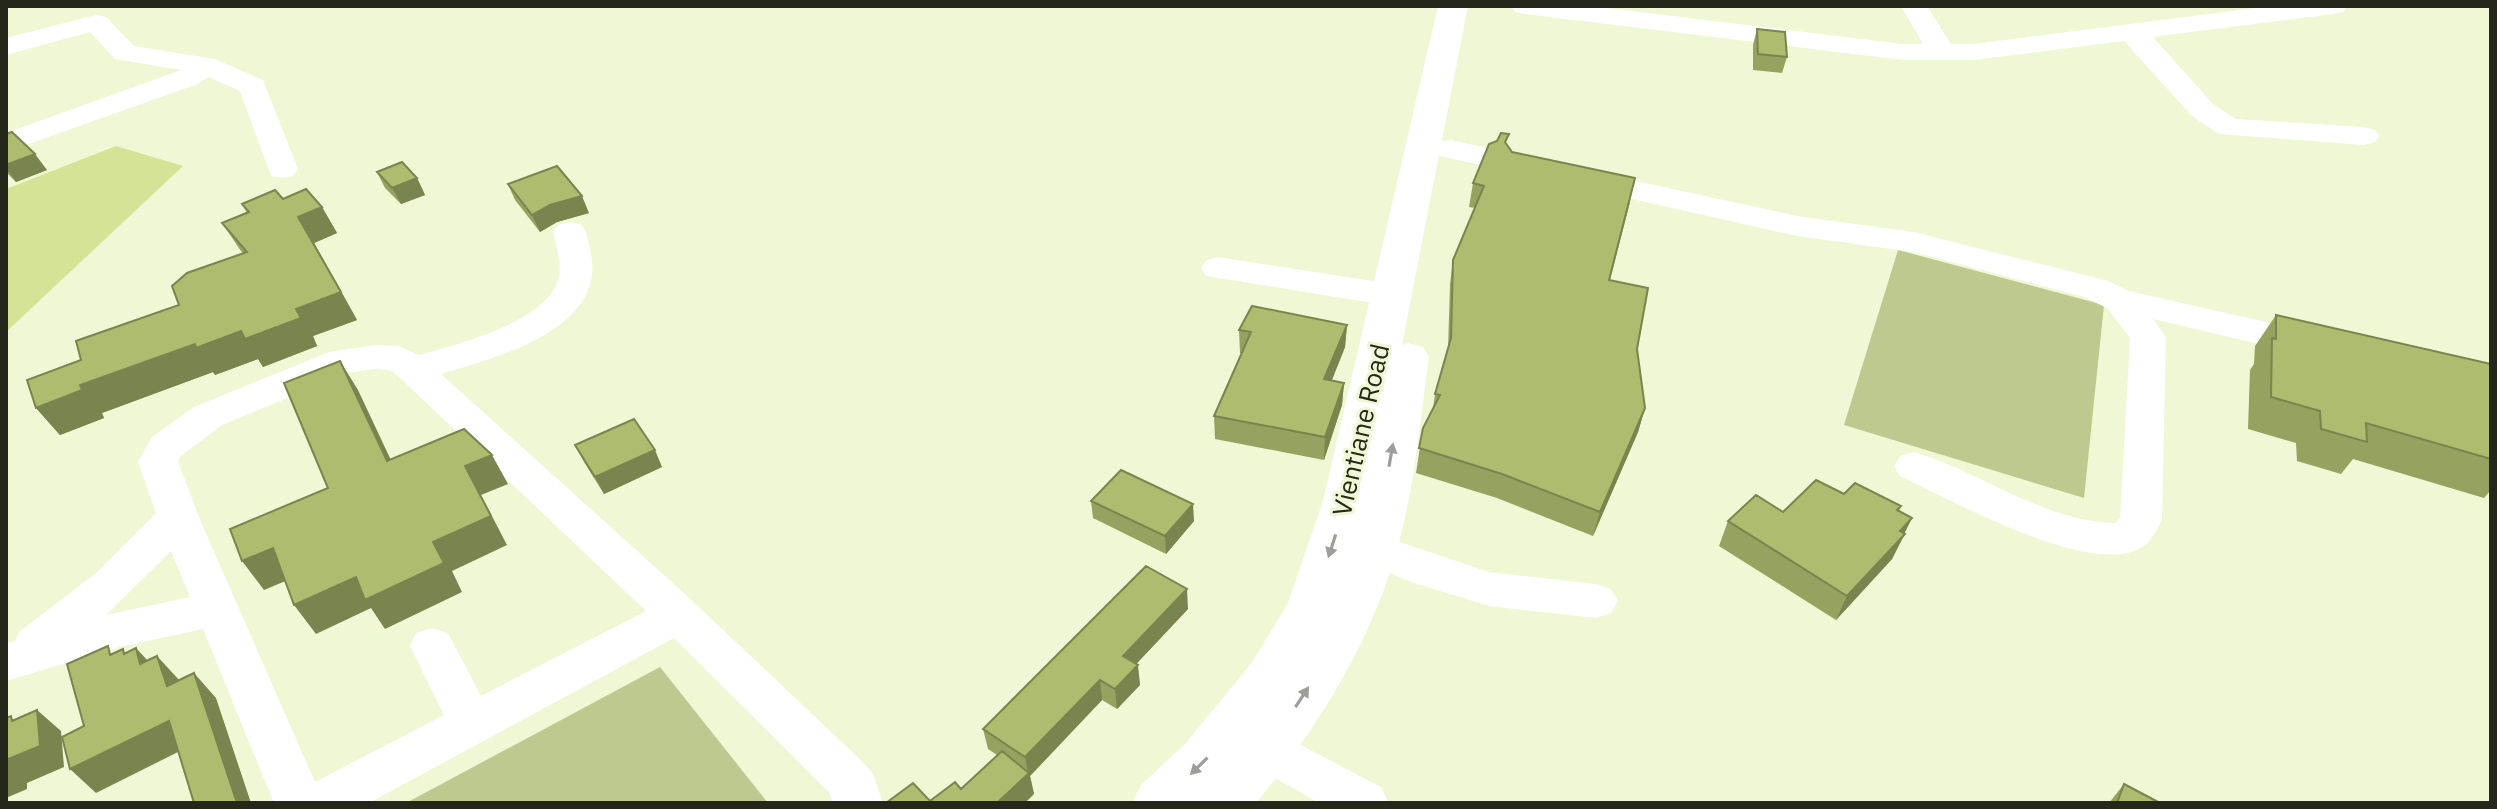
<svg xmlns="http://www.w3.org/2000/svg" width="2497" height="809" font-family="'IBM Plex Sans',sans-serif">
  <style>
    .green { fill: #bdc98f }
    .water { fill: #d4e395 }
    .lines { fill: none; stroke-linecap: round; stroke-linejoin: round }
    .minor { fill: #fff; fill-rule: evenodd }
    .major { fill: #fff; fill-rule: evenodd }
    .wall { fill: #96a25f }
    .shaded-wall { fill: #7a844e }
    .building { fill: #aebc6f; stroke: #7a844e; stroke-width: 2 }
    .oneway { fill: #9d9e98 }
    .labels { text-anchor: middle; stroke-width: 6; stroke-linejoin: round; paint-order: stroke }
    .street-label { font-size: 26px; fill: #25271b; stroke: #eff7d4 }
  </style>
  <rect width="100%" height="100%" fill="#eff7d4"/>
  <path class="green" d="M 1898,250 L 2104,305 L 2084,498 L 1844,425 Z
    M 660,667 L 768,803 L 406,803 Z"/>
  <path class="water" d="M 116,146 L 183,166 L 6,332 L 6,189 Z"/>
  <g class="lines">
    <path class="minor" d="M 1511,6 L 1591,6 L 1903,44 L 1923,44 L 1901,6 L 1927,6 L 1951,44 L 1974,44 L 2271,6 L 2347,6 L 2343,12 L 2334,14 L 2153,37 L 2213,104 L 2236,119 L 2364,127 L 2375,130 L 2379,136 L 2375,142 L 2364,145 L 2219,134 L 2192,116 L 2124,41 L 1974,60 L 1903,60 L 1524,14 L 1515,12 Z
      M 96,15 L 106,17 L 134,46 L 215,59 L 263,80 L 298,169 L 293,176 L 282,178 L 271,176 L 240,91 L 208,77 L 198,84 L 6,152 L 6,133 L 181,70 L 115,59 L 90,32 L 6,55 L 6,38 Z
      M 1451,140 L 1491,149 L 1495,156 L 1491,163 L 1480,165 L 1440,156 L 1436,149 L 1440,142 Z
      M 1581,169 L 1797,216 L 1914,232 L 2108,281 L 2129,291 L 2315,333 L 2328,336 L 2333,345 L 2328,354 L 2315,357 L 2153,319 L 2166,337 L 2162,520 C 2157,529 2153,539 2144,546 C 2096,581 1949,499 1900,476 L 1894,466 L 1900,456 L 1914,452 C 1982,472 2042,521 2115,523 L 2120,518 L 2130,338 L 2107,308 L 2084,297 L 1913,252 L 1797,236 L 1570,185 L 1565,178 L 1570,171 Z
      M 570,222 L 582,225 C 588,234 589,244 591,254 C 606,330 495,358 441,374 L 685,594 L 863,762 L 873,774 L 883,803 L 833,803 L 829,792 L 674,638 L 369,803 L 274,803 L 203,629 L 120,647 L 6,681 L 6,643 L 15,641 L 19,632 L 96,573 L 156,513 L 138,462 L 152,437 L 194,407 L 329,352 L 375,345 L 399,346 L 419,355 C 458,344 543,323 558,281 C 563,266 556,247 553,232 L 558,225 ZM 375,369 L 390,370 L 400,378 L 646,611 L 481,696 L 448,633 L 432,628 L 416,633 L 410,646 L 444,715 L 315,782 L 201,522 L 178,462 L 181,456 L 222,425 L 348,373 ZM 171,551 L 190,597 L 106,615 Z
      M 1218,257 L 1392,284 L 1404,287 L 1409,295 L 1404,303 L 1392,306 L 1206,276 L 1201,268 L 1206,260 Z
      M 1373,533 L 1489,572 L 1596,584 L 1611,589 L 1618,601 L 1611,613 L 1596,618 L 1489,606 L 1411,582 L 1358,560 L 1352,549 L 1358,538 Z
      M 1268,728 L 1381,787 L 1389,803 L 1319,803 L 1251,764 L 1244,749 L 1251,734 Z"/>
    <path class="major" d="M 1438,6 L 1468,6 L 1402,345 L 1408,343 L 1423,347 L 1429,357 C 1420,421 1415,487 1397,549 C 1371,643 1317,729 1256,803 L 1132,803 L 1141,785 L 1186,743 L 1253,661 L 1288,603 L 1323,501 Z"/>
  </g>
  <path class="wall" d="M 1757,29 L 1787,57 L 1782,73 L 1753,70 L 1753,45 Z
    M 6,134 L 47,170 L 16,182 L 6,172 Z
    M 1507,146 L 1512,152 L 1630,202 L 1610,280 L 1637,349 L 1645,408 L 1638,432 L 1593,536 L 1497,498 L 1416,473 L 1423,428 L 1433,408 L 1435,394 L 1448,349 L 1450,284 L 1453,260 L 1475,208 L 1469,207 L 1473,183 Z
    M 377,172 L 417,178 L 425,195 L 401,204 L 385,188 Z
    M 508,184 L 589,213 L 557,222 L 540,232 L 515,200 Z
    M 283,199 L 322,207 L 337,233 L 314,243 L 357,320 L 313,336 L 317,346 L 263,367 L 258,359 L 215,375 L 213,372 L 102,413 L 104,418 L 60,435 L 36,408 L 81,360 L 179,305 L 243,254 L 222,223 L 247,213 L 242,204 Z
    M 2276,315 L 2491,364 L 2491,490 L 2484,498 L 2353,459 L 2341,474 L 2297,461 L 2296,443 L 2248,429 L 2250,370 L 2254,364 L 2255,346 Z
    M 1347,325 L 1345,347 L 1332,380 L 1344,383 L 1342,405 L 1324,460 L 1215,439 L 1214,416 L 1242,353 L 1240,353 L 1239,330 Z
    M 575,445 L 662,467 L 604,494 L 584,462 Z
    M 1844,494 L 1901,506 L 1899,511 L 1905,534 L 1892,559 L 1836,620 L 1719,546 L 1728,521 L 1783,512 Z
    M 1091,501 L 1194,521 L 1166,554 L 1093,518 Z
    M 1188,609 L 1136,664 L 1140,685 L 1117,709 L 1102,700 L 1030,776 L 1034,794 L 930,801 L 961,789 L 997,755 L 988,749 L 983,729 Z
    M 2124,784 L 2160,803 L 2109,803 Z"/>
  <path class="shaded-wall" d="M 35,154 L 47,170 L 16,182 L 6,168 L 6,165 Z
    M 417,178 L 425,195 L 401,204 L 392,188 Z
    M 582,196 L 589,213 L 557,222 L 540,232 L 532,215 L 550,205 Z
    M 322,207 L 337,233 L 314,243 L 357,320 L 313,336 L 317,346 L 263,367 L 258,359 L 215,375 L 213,372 L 102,413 L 104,418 L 60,435 L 36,408 L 80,385 L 296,309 L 298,217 Z
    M 1347,325 L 1345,347 L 1323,402 L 1324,379 Z
    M 340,361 L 358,390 L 405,490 L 387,461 Z
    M 1344,383 L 1342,405 L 1324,460 L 1325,437 Z
    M 1645,408 L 1638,432 L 1593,536 L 1600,512 Z
    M 655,450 L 662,467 L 604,494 L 595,477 Z
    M 492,455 L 508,484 L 481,495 L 507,545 L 452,571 L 462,592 L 385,629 L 371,608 L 316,634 L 294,605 L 433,542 L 465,466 Z
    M 1193,504 L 1194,521 L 1166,554 L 1165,536 Z
    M 1912,518 L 1892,559 L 1836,620 L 1847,596 L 1900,531 Z
    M 273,548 L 295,577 L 264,590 L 242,561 Z
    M 1187,589 L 1188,609 L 1125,676 L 1123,656 Z
    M 136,648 L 159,673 L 140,664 Z
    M 157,656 L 180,681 L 167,686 Z
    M 1138,665 L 1140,685 L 1117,709 L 1115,689 Z
    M 194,673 L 216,698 L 251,803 L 237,803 Z
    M 1100,680 L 1102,700 L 1030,776 L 1034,794 L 1025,803 L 997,803 L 1028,773 L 1025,757 Z
    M 37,710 L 61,731 L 64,767 L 27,783 L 27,789 L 6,798 L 6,760 Z
    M 169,721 L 192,745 L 96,793 L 70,769 Z"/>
  <path class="building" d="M 1757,29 L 1785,32 L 1787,57 L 1758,54 Z
    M 12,132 L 35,154 L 6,165 L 6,134 Z
    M 1501,133 L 1509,134 L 1505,142 L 1512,152 L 1635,178 L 1609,280 L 1648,288 L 1637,349 L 1645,408 L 1600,512 L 1502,474 L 1419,448 L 1423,428 L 1440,395 L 1435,394 L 1451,338 L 1453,260 L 1484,186 L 1473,183 L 1489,144 L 1497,141 Z
    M 402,162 L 417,178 L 392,188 L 377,172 Z
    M 557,166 L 582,196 L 550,205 L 532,215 L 508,184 Z
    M 306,189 L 322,207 L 298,217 L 341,292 L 296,309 L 301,318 L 245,339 L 241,331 L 196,348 L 195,344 L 80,385 L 82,390 L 36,408 L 27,380 L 81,360 L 76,341 L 179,305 L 172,286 L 187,273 L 247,252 L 222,223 L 249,212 L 242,204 L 275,190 L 283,199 Z
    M 1252,306 L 1347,325 L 1324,379 L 1344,383 L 1325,437 L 1214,416 L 1251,332 L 1239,330 Z
    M 2276,315 L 2491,364 L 2491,459 L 2366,423 L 2367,442 L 2321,429 L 2320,411 L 2271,397 L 2272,338 L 2276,339 Z
    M 340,361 L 387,461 L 464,429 L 492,455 L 465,466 L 491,516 L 433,542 L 444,563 L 365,600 L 356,577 L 294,605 L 273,548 L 242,561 L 230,529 L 328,488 L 284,383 Z
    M 634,419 L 655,450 L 595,477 L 575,445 Z
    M 1121,470 L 1193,504 L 1165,536 L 1091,501 Z
    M 1816,480 L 1844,494 L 1855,483 L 1901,506 L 1897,510 L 1912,518 L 1900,531 L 1905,534 L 1847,596 L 1728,521 L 1756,495 L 1783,512 Z
    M 1146,566 L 1187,589 L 1123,656 L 1138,665 L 1115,689 L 1100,680 L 1025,757 L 983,729 Z
    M 108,646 L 110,655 L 123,649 L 124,654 L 136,648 L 140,664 L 157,656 L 167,686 L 194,673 L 237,803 L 194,803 L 169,721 L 70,769 L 62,737 L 84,726 L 67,664 Z
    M 37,710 L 40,746 L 6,760 L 6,718 L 11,716 L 12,721 Z
    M 1002,751 L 1029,773 L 997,803 L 886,803 L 913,783 L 930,801 L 955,782 L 961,789 Z
    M 2124,784 L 2160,803 L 2117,803 Z"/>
  <defs><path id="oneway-solid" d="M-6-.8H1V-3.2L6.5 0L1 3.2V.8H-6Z" transform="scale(2)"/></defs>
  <g class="oneway">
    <use href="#oneway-solid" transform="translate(1391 455) rotate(-80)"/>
    <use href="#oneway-solid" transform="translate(1332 546) rotate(108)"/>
    <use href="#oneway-solid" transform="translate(1302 697) rotate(-57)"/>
    <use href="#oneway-solid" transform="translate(1199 766) rotate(135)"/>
  </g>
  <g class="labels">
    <g class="street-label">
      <text transform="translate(1361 430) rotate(-77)" y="9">Vientiane Road</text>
    </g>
  </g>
  <rect width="2497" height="809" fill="none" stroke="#25271b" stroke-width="16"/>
</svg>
